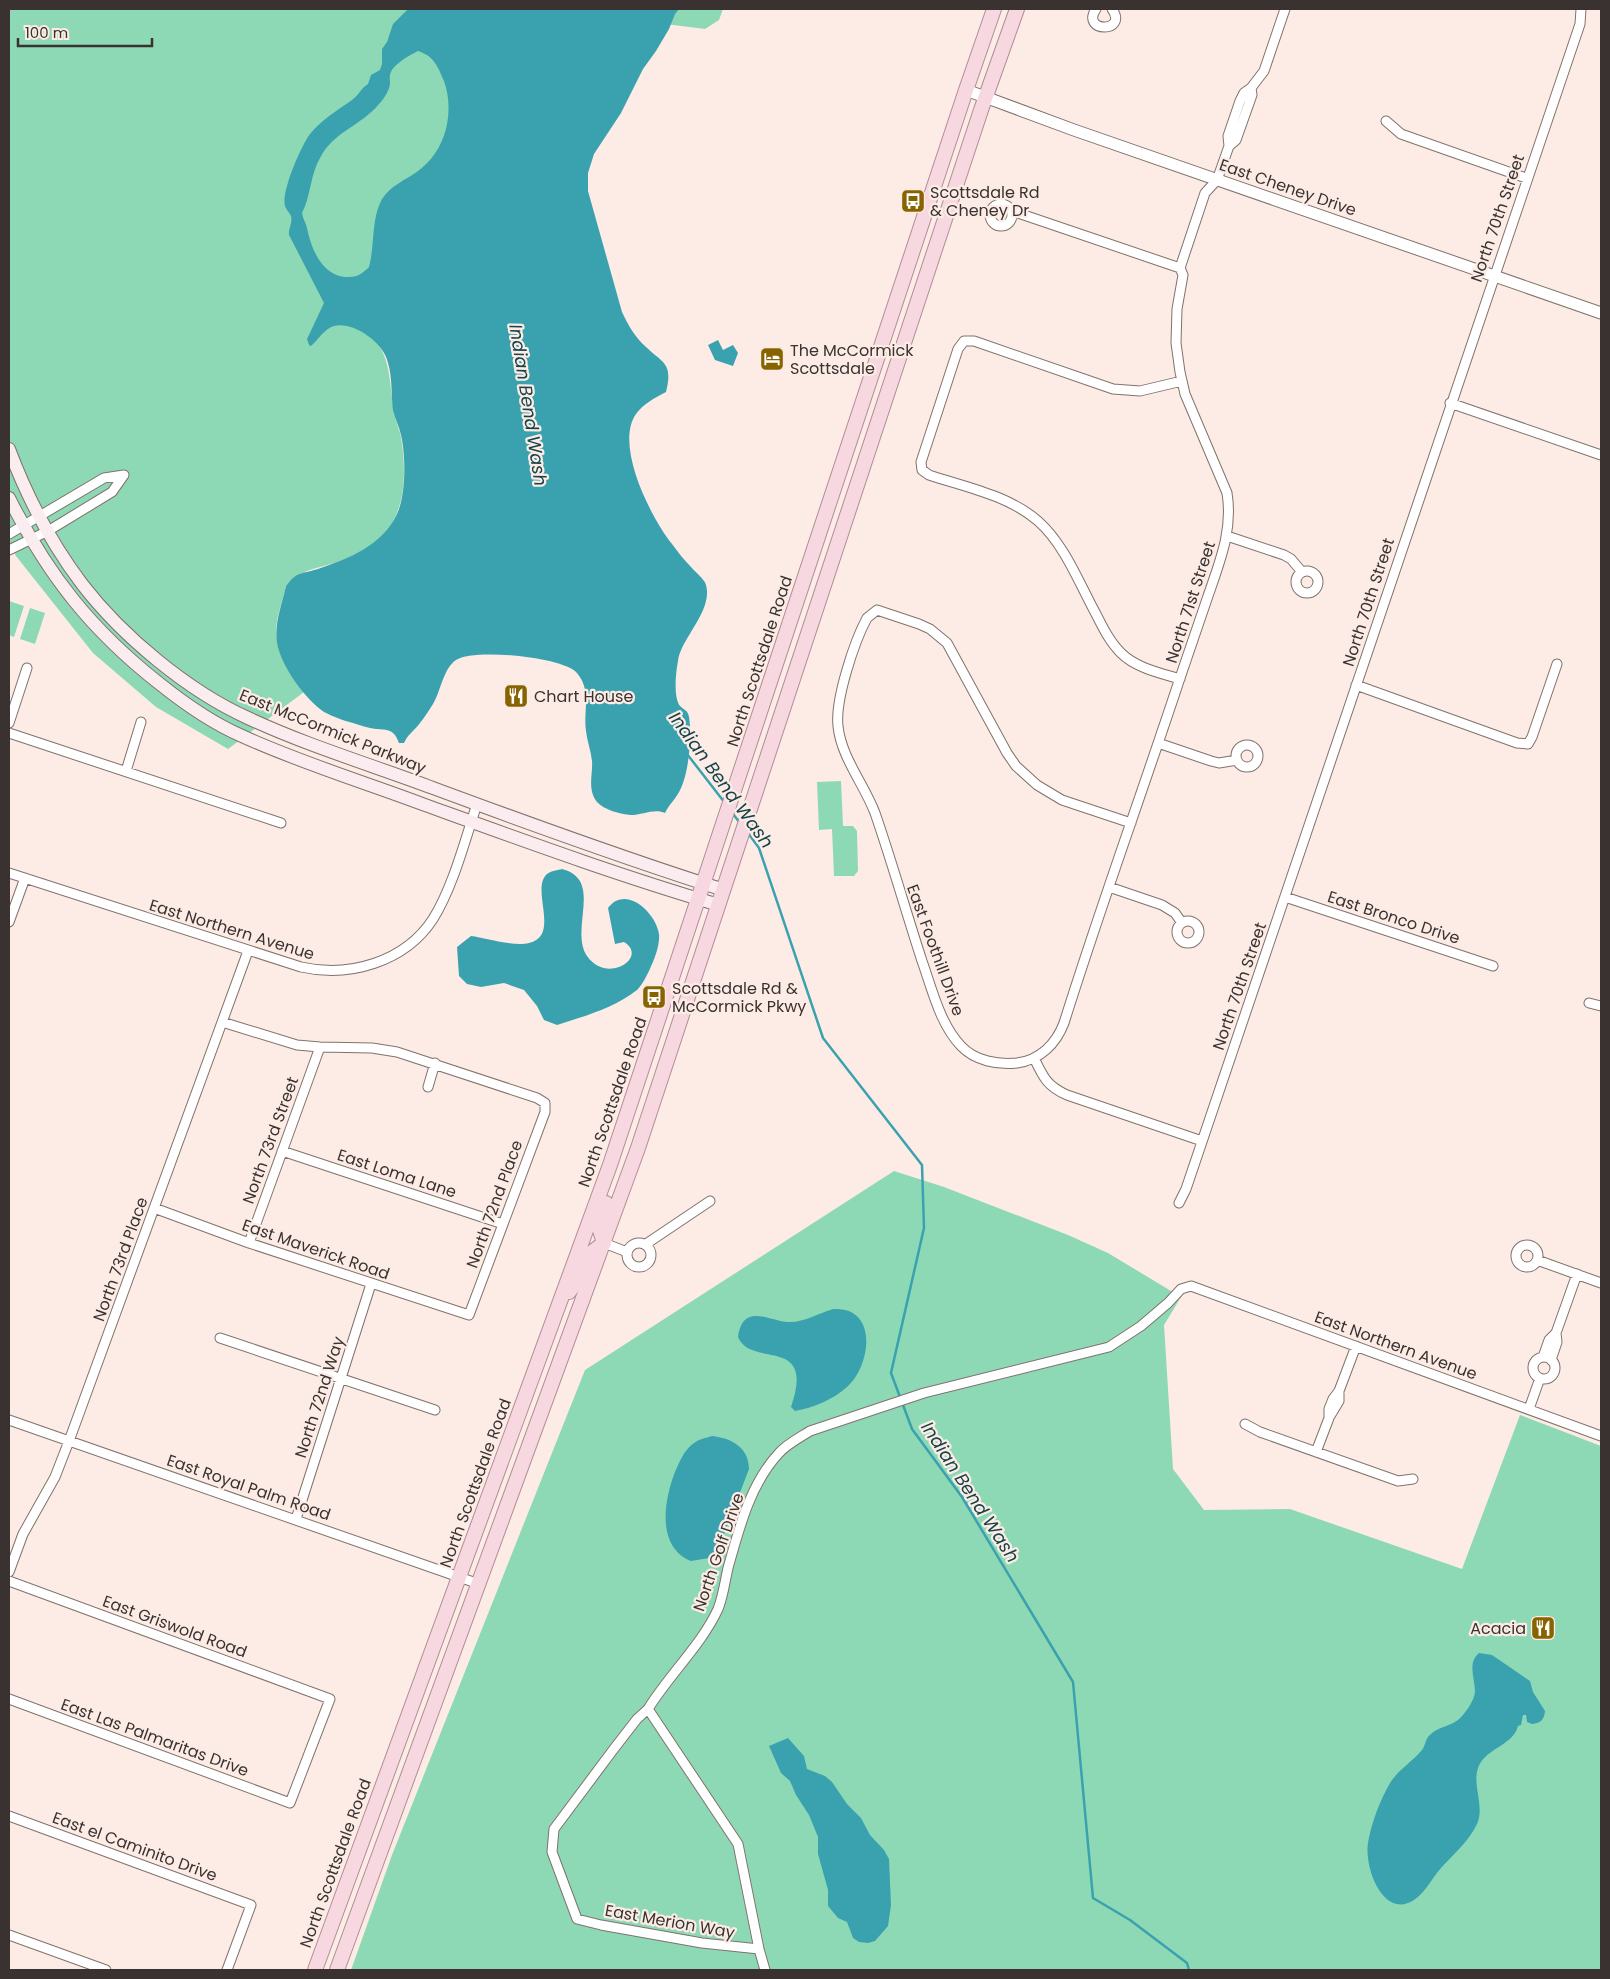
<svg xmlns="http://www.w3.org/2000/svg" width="1610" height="1979" font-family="Poppins,sans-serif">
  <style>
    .green { fill: #8ed9b5 }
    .water { fill: #3aa2af; fill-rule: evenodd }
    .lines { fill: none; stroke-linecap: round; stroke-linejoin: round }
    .stream { stroke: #3aa2af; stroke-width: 2.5 }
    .minor-casing { stroke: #80726c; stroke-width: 11 }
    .tertiary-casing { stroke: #80726c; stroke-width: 13 }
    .secondary-casing { stroke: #80726c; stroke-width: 14 }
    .primary-casing { stroke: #b18d96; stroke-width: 16 }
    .minor { stroke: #fff; stroke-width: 9 }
    .tertiary { stroke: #fff; stroke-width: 11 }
    .secondary { stroke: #fbecf0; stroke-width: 12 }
    .primary { stroke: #f7d8e1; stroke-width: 14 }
    .labels { text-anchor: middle; stroke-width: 4.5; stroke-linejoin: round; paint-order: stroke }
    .street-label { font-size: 16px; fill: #393230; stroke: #fcece5 }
    .poi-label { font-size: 16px; fill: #393230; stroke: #fcece5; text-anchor: start }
    .water-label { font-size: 18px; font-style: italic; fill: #154349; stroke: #fcece5 }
  </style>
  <rect width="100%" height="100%" fill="#fcece5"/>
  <path class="green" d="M 9,9 L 723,9 L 719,20 L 705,29 L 555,10 L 379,345 C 391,365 390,388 394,411 C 395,420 399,428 401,437 C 407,474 407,522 371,545 C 362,551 351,557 340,561 C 322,568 298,569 286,586 C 283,600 276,617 276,632 C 277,656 290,674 304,692 L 228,749 L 156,707 L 93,653 L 16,556 L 9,540 Z
    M 9,601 L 24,606 L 14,637 L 9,635 Z
    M 30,608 L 45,613 L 35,644 L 20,639 Z
    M 841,781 L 843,826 L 853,826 L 857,831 L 858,871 L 854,876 L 834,876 L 832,829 L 819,830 L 817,782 Z
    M 894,1171 L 944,1187 L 1068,1235 L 1108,1253 L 1181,1297 L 1164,1325 L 1173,1469 L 1204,1510 L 1290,1509 L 1462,1569 L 1520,1415 L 1601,1446 L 1601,1970 L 351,1970 L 392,1855 L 585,1370 Z"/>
  <path class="water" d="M 408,9 L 679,9 L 675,14 L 669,29 L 656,51 L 643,69 L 621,113 L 594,154 L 588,173 L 588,191 L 622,312 C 628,325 635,337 646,347 C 664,364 673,363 666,392 C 656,397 643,404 636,414 C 614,445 651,518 672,544 C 678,552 684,560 691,567 C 695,572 701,576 704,581 C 706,583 707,589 707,592 C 708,615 680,641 678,661 C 676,671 673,697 680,706 C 684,710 688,710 689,717 C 692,735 689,771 681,788 C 677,798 669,804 665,813 C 655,808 642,815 631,815 C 620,814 604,810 597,802 C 587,789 593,775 592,761 C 591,751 587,741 586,731 C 583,711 592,691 577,673 C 563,657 474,648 456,660 C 443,669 441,691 433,704 C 429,710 425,717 420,723 C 415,730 407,735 404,743 L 399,743 C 394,729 388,730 376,729 C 368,728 360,725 353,723 C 344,721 332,716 324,712 C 305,699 281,666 277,643 C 274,624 282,604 286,586 C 297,571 302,574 318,569 C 348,559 383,545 397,514 C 406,495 406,456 401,435 C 399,426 395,419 393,410 C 391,392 393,369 384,353 C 377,339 351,321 334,326 C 325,328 318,340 311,346 L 309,345 L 307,339 L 324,303 L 289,235 C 288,228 293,223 291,216 C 290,213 286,210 285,206 C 281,192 301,146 310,134 C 321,120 338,110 352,100 C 358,96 362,87 368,84 L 371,75 L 380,70 L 382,64 L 382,49 L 387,42 L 393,24 ZM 418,51 C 434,56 438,67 444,81 C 455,112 446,151 418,171 C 406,180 391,185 382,199 C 371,219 375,245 369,267 C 363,273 358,277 349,277 C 323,278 311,249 307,228 C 306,223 303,219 302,213 C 311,196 310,175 320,158 C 334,131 361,126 379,104 C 384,99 389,91 390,84 C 390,80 389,76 391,72 C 394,64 410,55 418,51 Z
    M 718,340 L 723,350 L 733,345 L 738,353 L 733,366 L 715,360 L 708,345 Z
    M 562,869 C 604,880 569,929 587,956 C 607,985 649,957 624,942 L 615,944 L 608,908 C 626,884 656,913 659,934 C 660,946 654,960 649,971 C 646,977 642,985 637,990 C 614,1008 585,1016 557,1025 L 544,1020 L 537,1006 L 524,990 L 504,983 L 481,987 L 467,984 L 459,976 L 457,947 L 471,936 C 486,938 514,947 529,943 C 561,936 530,889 547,874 C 551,871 558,870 562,869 Z
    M 833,1309 C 879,1306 871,1366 847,1387 C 834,1399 813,1408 795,1411 L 791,1407 C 816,1334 751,1369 738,1337 C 743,1302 769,1321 788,1322 C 803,1323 819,1313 833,1309 Z
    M 712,1436 C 732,1438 749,1448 749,1469 L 720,1545 L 709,1558 L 691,1561 C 656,1547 664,1500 675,1472 C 680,1461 684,1450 694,1443 C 699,1439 706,1438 712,1436 Z
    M 1479,1653 L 1492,1655 L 1530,1681 L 1533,1692 L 1545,1711 C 1544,1720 1541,1723 1532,1724 L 1527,1722 L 1526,1715 L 1523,1715 L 1521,1725 L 1518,1726 C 1513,1746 1485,1748 1478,1768 C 1472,1786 1485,1806 1477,1824 C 1469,1841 1453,1855 1441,1868 C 1432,1878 1425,1893 1414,1900 C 1383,1920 1364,1867 1368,1843 C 1371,1824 1380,1800 1390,1783 C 1398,1770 1412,1762 1422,1750 C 1426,1745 1425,1738 1431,1734 C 1441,1725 1453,1727 1463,1715 C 1468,1709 1474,1700 1475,1692 C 1475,1678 1467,1663 1479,1653 Z
    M 788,1738 L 804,1756 L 807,1769 L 825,1776 L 832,1782 L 847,1804 L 861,1818 L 870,1835 L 884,1850 L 889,1859 L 891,1905 L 888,1926 L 875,1941 L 868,1943 L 859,1942 L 853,1938 L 847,1922 L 838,1918 L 828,1906 L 828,1890 L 818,1854 L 818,1837 L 809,1815 L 796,1795 L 790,1781 L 781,1773 L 769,1746 Z"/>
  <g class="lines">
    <path class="stream" d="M 687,754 L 725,803
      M 733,814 L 740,823
      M 748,833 L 759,848 L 823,1038 L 922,1165 L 924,1228 L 891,1373 L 912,1429 L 962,1497 L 1073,1682 L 1093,1898 L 1130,1920 L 1187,1963 L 1189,1970"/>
    <defs>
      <path id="minor" d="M 1096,9 C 1080,33 1129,33 1112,9
        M 1386,121 L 1401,134 L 1526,178
        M 1229,146 L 1236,140 L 1252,95 L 1251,88
        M990 215a11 11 0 1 1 22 0a11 11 0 1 1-22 0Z
        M 1013,214 L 1018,213 L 1180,268
        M 1450,403 L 1601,455
        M 9,534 L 104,478 L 124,475
        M 1227,536 L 1284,555 L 1291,559 L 1302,572
        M 9,550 L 48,531 L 112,492 L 124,475
        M1296 582a11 11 0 1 1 22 0a11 11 0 1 1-22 0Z
        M 1180,679 C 1160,673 1136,668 1121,653 C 1110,642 1103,628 1096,614 C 1079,583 1065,545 1038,521 C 1008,495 965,487 929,475 L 922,470 L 921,462 L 958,349 L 964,341 L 974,341 L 1113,389 L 1140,391 L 1182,381
        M 1356,685 L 1517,743 L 1528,744 L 1532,737 L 1557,664
        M 9,723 L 27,668
        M 9,733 L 281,823
        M 1158,743 L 1211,761 L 1219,763 L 1237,760
        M1236 756a11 11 0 1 1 22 0a11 11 0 1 1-22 0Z
        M 126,771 L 141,722
        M 1131,823 L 1062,800 L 1037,785 L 1016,766 L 1007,753 L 947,643 L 930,629 L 919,624 L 877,610 L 867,618 C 854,642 835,700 838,726 C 841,757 864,784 875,813 C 892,862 906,912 922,961 C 932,989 940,1024 961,1046 C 975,1061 998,1065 1017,1063 C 1040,1060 1056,1044 1064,1023 C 1100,908 1142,793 1180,678 C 1189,651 1199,623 1208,596 C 1220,561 1233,530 1227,493 L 1185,394 L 1180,372 L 1176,343 L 1177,309 L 1183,275 L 1180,268 L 1205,193 L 1217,180 L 1229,146 L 1228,136 L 1240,101 L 1244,93 L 1251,88 L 1264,71 L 1285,9
        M 9,873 L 301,967 C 349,978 405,962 433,919 C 453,887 465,840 477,804
        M 1109,887 L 1162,905 L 1175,913 L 1182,923
        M 1285,897 L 1493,966
        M1177 932a11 11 0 1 1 22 0a11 11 0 1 1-22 0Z
        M 9,922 L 25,878
        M 1589,1003 L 1601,1006
        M 1034,1058 C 1043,1077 1047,1086 1067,1095 L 1202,1141
        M 428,1087 L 435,1063
        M 282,1151 L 503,1224
        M 1179,1203 L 1186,1189 C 1317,801 1446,412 1580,24 L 1581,9
        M 154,1208 L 249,1243 L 469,1315 L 545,1112 L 545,1103 L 537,1098 L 397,1052 L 372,1048 L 320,1047 L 297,1045 L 222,1022
        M627 1255a12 12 0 1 1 24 0a12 12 0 1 1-24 0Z
        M 249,1243 L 320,1047
        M 604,1243 L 627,1252
        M 646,1244 L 710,1201
        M1516 1256a11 11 0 1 1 22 0a11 11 0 1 1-22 0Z
        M 1537,1260 L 1601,1283
        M 220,1338 L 435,1410
        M 1543,1357 L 1549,1340 L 1556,1333
        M1533 1368a11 11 0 1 1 22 0a11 11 0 1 1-22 0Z
        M 1551,1360 L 1557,1342 L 1556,1333 L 1577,1274
        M 1529,1409 L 1540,1378
        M 1330,1416 L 1339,1401 L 1339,1391
        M 9,1420 L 479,1584
        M 1245,1424 L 1260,1432 L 1398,1481 L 1413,1479
        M 1316,1452 L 1329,1418 L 1329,1409 L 1333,1399 L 1339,1391 L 1356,1346
        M 296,1519 L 371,1284
        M 9,1572 L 23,1534 L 55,1477 L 69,1441 L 248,951
        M 9,1581 L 330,1699 L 290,1803 L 9,1699
        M 648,1709 L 637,1719 L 613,1750 L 554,1829 L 552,1852 L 577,1919 L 601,1925 L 702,1943 L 759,1949
        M 9,1816 L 251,1905 L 227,1970
        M 9,1935 L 106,1970
        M 765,1970 L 759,1949 L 738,1844 L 648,1709 C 669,1675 702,1644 718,1609 C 723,1597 725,1581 728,1568 C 739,1529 750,1484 779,1453 C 787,1444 799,1438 810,1431 L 924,1393 L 1109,1347 L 1141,1326 L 1168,1303 L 1181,1289 L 1191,1286 L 1601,1436"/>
      <path id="tertiary" d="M 966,90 L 1074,130 L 1601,313"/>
      <path id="secondary" d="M 9,449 C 27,497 51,543 82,584 C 122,636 188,691 248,718 C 308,746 372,765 433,788 C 530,824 626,859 724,890
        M 9,498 C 48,575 91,630 160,684 C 185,704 212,723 242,736 C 301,763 364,782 425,805 C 522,840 620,876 719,905"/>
      <path id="primary" d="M 604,1243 L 599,1227 L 606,1203
        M 569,1292 L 580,1276 L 588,1255 L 604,1243
        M 315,1970 L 610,1165 L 966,90 L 994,9
        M 337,1970 L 638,1148 L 981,110 L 1017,9"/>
    </defs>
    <use href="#minor" class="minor-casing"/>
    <use href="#tertiary" class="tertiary-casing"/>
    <use href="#secondary" class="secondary-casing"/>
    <use href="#primary" class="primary-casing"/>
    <use href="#minor" class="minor"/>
    <use href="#tertiary" class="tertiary"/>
    <use href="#secondary" class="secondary"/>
    <use href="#primary" class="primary"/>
  </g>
  <defs>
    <symbol id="bus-square" viewBox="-11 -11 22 22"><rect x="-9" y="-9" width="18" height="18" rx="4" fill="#886400" stroke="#fcece5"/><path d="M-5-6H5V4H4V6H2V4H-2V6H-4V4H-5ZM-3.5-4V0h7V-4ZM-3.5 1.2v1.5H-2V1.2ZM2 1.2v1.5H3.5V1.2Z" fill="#fff"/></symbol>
    <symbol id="hotel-square" viewBox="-11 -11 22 22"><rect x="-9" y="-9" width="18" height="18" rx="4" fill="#886400" stroke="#fcece5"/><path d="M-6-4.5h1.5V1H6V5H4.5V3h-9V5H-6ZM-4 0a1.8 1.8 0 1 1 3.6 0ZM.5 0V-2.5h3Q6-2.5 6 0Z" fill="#fff"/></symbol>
    <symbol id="restaurant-square" viewBox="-11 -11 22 22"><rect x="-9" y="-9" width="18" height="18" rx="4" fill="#886400" stroke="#fcece5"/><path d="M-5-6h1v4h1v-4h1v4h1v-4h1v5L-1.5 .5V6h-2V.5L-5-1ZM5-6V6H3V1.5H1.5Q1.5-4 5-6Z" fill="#fff"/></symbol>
  </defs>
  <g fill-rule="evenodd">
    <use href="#bus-square" x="899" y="187" width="28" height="28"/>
    <use href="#hotel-square" x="758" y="345" width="28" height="28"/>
    <use href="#restaurant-square" x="502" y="682" width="28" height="28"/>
    <use href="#bus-square" x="640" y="983" width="28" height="28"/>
    <use href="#restaurant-square" x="1529" y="1614" width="28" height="28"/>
  </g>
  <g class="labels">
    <g class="street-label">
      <text transform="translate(1288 187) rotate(19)" y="6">East Cheney Drive</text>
      <text transform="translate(1497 218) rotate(-71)" y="6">North 70th Street</text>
      <text transform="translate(1190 602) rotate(-72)" y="6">North 71st Street</text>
      <text transform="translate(1368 602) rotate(-72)" y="6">North 70th Street</text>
      <text transform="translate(759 661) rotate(-72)" y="6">North Scottsdale Road</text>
      <text transform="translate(333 731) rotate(22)" y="6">East McCormick Parkway</text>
      <text transform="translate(1394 917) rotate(18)" y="6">East Bronco Drive</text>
      <text transform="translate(232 929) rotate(17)" y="6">East Northern Avenue</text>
      <text transform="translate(936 950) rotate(70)" y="6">East Foothill Drive</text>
      <text transform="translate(1239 986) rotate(-71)" y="6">North 70th Street</text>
      <text transform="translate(612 1102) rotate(-71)" y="6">North Scottsdale Road</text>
      <text transform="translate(270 1140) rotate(-70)" y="6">North 73rd Street</text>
      <text transform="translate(397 1173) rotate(18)" y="6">East Loma Lane</text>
      <text transform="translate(494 1204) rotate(-70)" y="6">North 72nd Place</text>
      <text transform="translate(316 1249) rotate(19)" y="6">East Maverick Road</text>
      <text transform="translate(120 1259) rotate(-70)" y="6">North 73rd Place</text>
      <text transform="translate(1396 1345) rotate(20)" y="6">East Northern Avenue</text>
      <text transform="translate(319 1397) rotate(-72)" y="6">North 72nd Way</text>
      <text transform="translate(475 1483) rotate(-70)" y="6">North Scottsdale Road</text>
      <text transform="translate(249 1487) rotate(19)" y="6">East Royal Palm Road</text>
      <text transform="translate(718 1552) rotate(-71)" y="6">North Golf Drive</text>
      <text transform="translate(175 1626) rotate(20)" y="6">East Griswold Road</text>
      <text transform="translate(155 1737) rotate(20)" y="6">East Las Palmaritas Drive</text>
      <text transform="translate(135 1846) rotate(20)" y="6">East el Caminito Drive</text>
      <text transform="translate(335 1863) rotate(-70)" y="6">North Scottsdale Road</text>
      <text transform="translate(670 1921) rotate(10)" y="6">East Merion Way</text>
    </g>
    <g class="poi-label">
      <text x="930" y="198">Scottsdale Rd<tspan x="930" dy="18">&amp; Cheney Dr</tspan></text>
      <text x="790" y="356">The McCormick<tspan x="790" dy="18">Scottsdale</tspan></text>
      <text x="534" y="702">Chart House</text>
      <text x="672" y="994">Scottsdale Rd &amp;<tspan x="672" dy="18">McCormick Pkwy</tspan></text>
      <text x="1526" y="1634" text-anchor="end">Acacia</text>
    </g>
    <g class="water-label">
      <text transform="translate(528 405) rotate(81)" y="6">Indian Bend Wash</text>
      <text transform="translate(721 780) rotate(54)" y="6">Indian Bend Wash</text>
      <text transform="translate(970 1492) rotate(57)" y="6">Indian Bend Wash</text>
    </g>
  </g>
  <rect width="1610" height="1979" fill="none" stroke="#393230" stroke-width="20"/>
  <path d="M18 38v8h134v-8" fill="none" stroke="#393230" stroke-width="2.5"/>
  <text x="25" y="38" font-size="15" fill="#393230" stroke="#fcece5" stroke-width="4" paint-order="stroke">100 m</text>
</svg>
